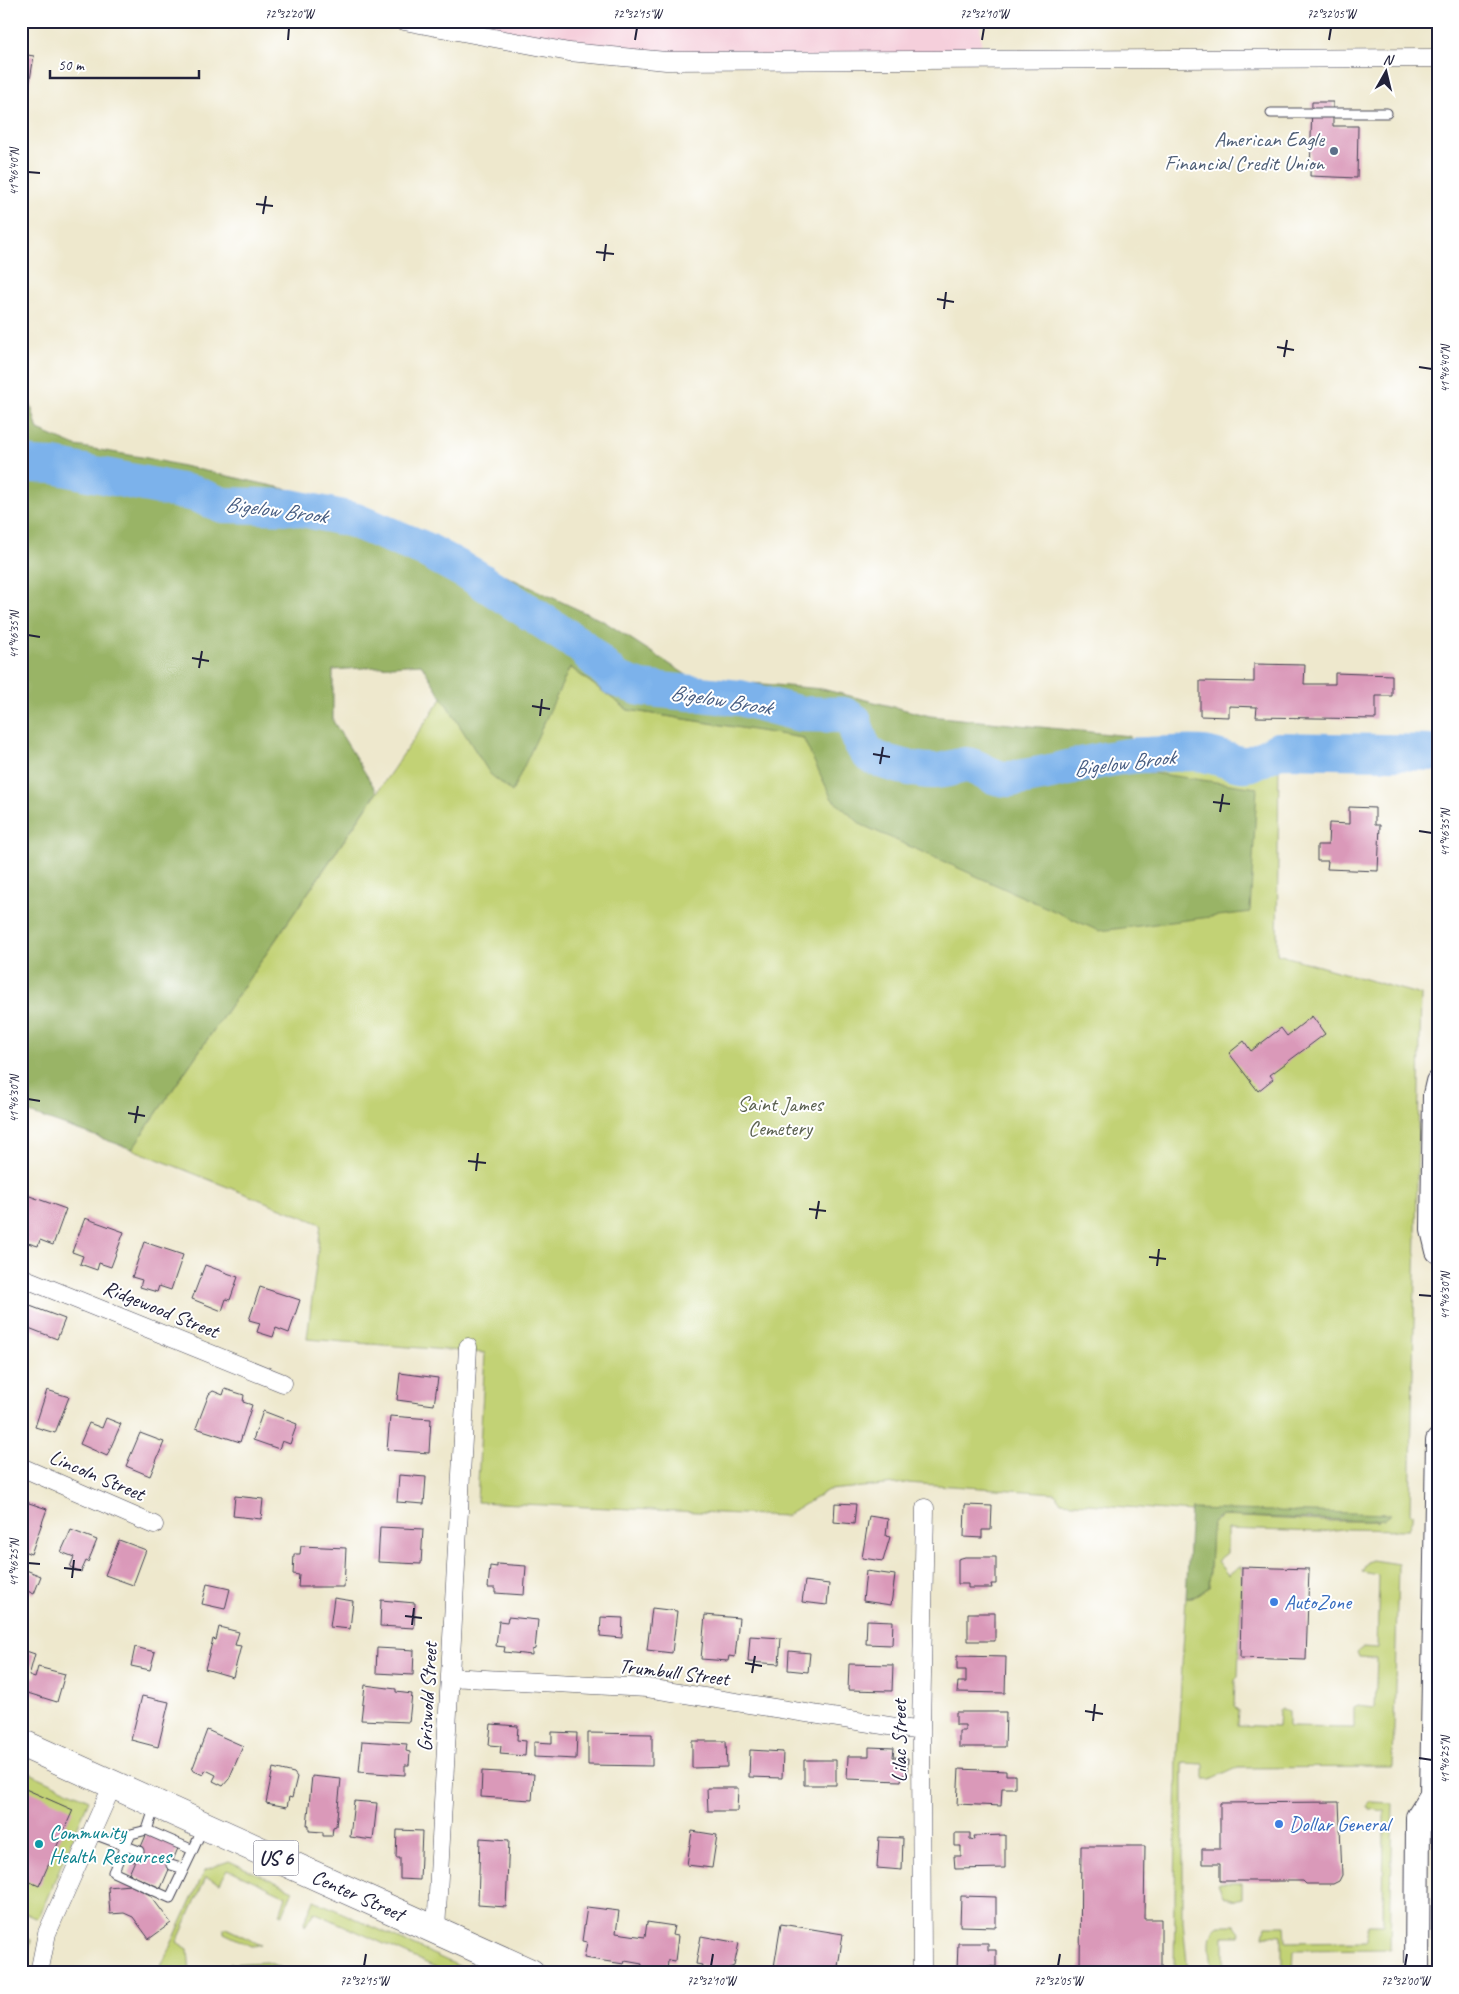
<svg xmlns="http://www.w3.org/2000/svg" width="1459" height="1994" font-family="Caveat,sans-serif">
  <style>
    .built { fill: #f5cfdb }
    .green { fill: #c2d274; stroke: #727a58 }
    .forest { fill: #99b466; stroke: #5e6b50 }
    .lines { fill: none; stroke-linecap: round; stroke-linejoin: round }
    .river { stroke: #7cb2eb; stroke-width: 36 }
    .building { fill: #da99b9 }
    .service-casing { stroke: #414051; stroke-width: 11 }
    .minor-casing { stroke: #414051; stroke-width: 19 }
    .secondary-casing { stroke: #414051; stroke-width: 26 }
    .primary-casing { stroke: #414051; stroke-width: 29 }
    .service { stroke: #fff; stroke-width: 9 }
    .minor { stroke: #fff; stroke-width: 18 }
    .secondary { stroke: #fff; stroke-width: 24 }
    .primary { stroke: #fff; stroke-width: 28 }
    .ticks { fill: none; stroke: #22223b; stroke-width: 2 }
    .service-dot { fill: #5c6f8a; stroke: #fff; stroke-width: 2 }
    .shop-dot { fill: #3f7fe0; stroke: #fff; stroke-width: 2 }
    .culture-dot { fill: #0f9aa8; stroke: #fff; stroke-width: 2 }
    .labels { text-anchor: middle; stroke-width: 4; stroke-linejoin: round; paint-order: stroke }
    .shield { fill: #fff; stroke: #646476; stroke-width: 1 }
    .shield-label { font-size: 20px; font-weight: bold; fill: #22223b }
    .service-label { font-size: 21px; fill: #4e5e75; stroke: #fff; text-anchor: end }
    .park-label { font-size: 21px; fill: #5a604f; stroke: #fff }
    .street-label { font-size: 21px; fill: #22223b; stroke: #fff }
    .shop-label { font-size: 21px; fill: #366cbe; stroke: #fff; text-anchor: start }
    .culture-label { font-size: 21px; fill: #0d838f; stroke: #fff; text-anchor: start }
    .water-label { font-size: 22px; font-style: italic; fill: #465c81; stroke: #fff }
    .neatline { fill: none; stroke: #22223b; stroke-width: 2 }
    .ticks-label { font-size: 12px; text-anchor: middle; fill: #22223b }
  </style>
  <rect width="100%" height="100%" fill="#fff"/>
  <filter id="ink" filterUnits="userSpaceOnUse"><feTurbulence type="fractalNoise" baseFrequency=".02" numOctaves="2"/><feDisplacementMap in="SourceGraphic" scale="10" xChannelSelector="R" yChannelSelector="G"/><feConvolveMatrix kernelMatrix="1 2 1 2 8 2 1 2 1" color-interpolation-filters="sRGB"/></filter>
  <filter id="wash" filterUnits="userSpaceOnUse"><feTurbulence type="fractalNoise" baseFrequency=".0096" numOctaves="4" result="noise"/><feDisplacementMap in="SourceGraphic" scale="20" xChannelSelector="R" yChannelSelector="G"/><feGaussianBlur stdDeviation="1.12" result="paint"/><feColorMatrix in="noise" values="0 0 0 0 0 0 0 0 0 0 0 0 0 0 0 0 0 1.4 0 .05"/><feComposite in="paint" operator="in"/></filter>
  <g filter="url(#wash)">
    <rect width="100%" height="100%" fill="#eee8cd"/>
    <path class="built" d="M 403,21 L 980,21 L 982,61 L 666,61 Z"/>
    <path class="green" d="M 499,615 L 628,710 L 844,744 L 1156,755 L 1279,757 L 1277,954 L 1421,995 L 1410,1513 L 1414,1514 L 1408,1530 L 1342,1529 L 1320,1532 L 1227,1529 L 1227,1553 L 1217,1561 L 1228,1575 L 1238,1567 L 1242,1567 L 1238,1677 L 1235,1680 L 1234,1707 L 1239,1710 L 1238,1725 L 1278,1727 L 1279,1711 L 1282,1709 L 1289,1711 L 1289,1727 L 1354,1728 L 1354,1708 L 1358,1706 L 1375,1708 L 1377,1658 L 1359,1657 L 1357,1652 L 1362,1648 L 1377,1649 L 1379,1575 L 1362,1572 L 1367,1562 L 1372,1560 L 1398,1564 L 1393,1767 L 1235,1768 L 1211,1779 L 1204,1779 L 1204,1764 L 1183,1763 L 1183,1922 L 1188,1973 L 1174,1973 L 1177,1751 L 1186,1598 L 1196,1596 L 1209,1587 L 1212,1523 L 1223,1516 L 1321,1521 L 1378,1521 L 1192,1512 L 1061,1502 L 1055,1493 L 907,1483 L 828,1490 L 786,1516 L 477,1502 L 485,1353 L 307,1339 L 321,1224 L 132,1149 Z
      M 21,1769 L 89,1800 L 38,1919 L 21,1911 Z
      M 1371,1802 L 1393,1803 L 1390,1949 L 1294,1950 L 1293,1973 L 1282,1973 L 1282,1936 L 1264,1935 L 1266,1926 L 1285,1926 L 1286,1942 L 1367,1941 L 1368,1925 L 1383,1925 L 1384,1811 L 1369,1809 L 1367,1806 Z
      M 229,1861 L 293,1890 L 283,1914 L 280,1914 L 286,1896 L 228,1869 L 220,1883 L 206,1877 L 177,1942 L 188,1949 L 190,1973 L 158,1973 L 205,1870 Z
      M 1218,1883 L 1242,1883 L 1242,1898 L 1235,1900 L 1223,1896 Z
      M 314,1900 L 474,1973 L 448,1973 L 314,1912 L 305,1926 L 304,1922 Z
      M 1219,1925 L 1234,1925 L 1240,1933 L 1239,1936 L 1224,1936 L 1224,1973 L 1213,1973 C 1212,1959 1204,1932 1219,1925 Z
      M 224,1928 L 226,1928 L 261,1945 L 251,1946 L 224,1933 Z
      M 21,1937 L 31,1940 L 25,1973 L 21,1973 Z
      M 267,1962 L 282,1968 L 287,1973 L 194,1973 L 230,1970 L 230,1964 Z"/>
    <path class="forest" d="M 21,372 L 38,430 L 76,446 L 147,458 L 349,503 L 605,622 L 691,678 L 822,689 L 930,716 L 1130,736 L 1139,771 L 1257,788 L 1250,912 L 1099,931 L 862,825 L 832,799 L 803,738 L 628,710 L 570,667 L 512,792 L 490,774 L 421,664 L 333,670 L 333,721 L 377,792 L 132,1149 L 21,1110 Z
      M 1191,1509 L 1391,1514 L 1384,1519 L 1368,1521 L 1223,1516 C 1215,1518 1212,1521 1212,1530 L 1209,1587 L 1196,1596 L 1186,1598 Z"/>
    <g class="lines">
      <path class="river" d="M 21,461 L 32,465 L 54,466 L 195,494 L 223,505 L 292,507 L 353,520 L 426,550 L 474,576 L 581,646 L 616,679 L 641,688 L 740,698 L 801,714 L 844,715 L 854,721 C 857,733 861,747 870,755 C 881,763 919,771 932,771 C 944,772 955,766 966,765 C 976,765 993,780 1009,779 C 1054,775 1097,757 1143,755 C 1157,755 1191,752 1204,754 C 1244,762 1237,774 1278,750 L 1438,753"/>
    </g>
    <g id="blocks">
      <path class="building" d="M 21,54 L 34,56 L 27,97 L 21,96 Z
        M 1312,102 L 1333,102 L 1333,126 L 1358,126 L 1357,178 L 1310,176 Z
        M 1254,664 L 1305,665 L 1304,684 L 1335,684 L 1335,673 L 1392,675 L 1392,696 L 1376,696 L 1376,719 L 1256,717 L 1257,707 L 1229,706 L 1229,717 L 1200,716 L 1200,681 L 1254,682 Z
        M 1349,807 L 1375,808 L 1375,825 L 1380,825 L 1378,871 L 1327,869 L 1328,861 L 1317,861 L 1317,845 L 1328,845 L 1329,823 L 1349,824 Z
        M 1312,1016 L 1325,1034 L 1270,1075 L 1273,1079 L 1258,1091 L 1229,1053 L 1244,1041 L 1251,1051 L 1281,1028 L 1287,1036 Z
        M 24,1194 L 66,1209 L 53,1245 L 40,1240 L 38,1246 L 21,1241 L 21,1200 Z
        M 85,1218 L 124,1232 L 111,1267 L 99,1263 L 97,1270 L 80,1264 L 83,1256 L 72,1252 Z
        M 144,1242 L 183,1255 L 171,1290 L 159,1286 L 157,1292 L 140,1287 L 142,1280 L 132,1277 Z
        M 205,1265 L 238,1277 L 230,1300 L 226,1299 L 222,1311 L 192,1299 Z
        M 260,1287 L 300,1300 L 289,1333 L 276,1328 L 273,1337 L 257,1332 L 260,1323 L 249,1320 Z
        M 22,1303 L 65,1319 L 57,1339 L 21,1325 Z
        M 400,1373 L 438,1378 L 434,1405 L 397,1400 Z
        M 225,1389 L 244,1395 L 243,1402 L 252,1405 L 240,1442 L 196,1428 L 209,1394 L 213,1391 L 223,1395 Z
        M 47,1390 L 69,1397 L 55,1433 L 35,1427 Z
        M 263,1411 L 297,1424 L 290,1444 L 282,1441 L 279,1449 L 253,1440 Z
        M 390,1416 L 431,1419 L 429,1453 L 387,1450 Z
        M 106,1418 L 121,1424 L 107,1456 L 80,1444 L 89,1423 L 102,1428 Z
        M 140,1433 L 164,1442 L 150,1476 L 126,1466 Z
        M 399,1475 L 426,1477 L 424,1504 L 397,1502 Z
        M 235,1496 L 263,1499 L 261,1519 L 233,1516 Z
        M 23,1501 L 47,1509 L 31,1554 L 21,1550 Z
        M 835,1503 L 856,1504 L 854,1524 L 834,1522 Z
        M 965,1505 L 992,1506 L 991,1530 L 982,1530 L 982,1538 L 964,1537 Z
        M 869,1516 L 888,1519 L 886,1536 L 890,1537 L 883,1561 L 862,1558 Z
        M 380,1527 L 423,1529 L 421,1564 L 378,1562 Z
        M 71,1530 L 97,1540 L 88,1562 L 86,1561 L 81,1572 L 70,1567 L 74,1557 L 61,1552 Z
        M 119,1540 L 146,1550 L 133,1585 L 105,1575 Z
        M 301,1546 L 346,1548 L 344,1587 L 298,1587 L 299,1575 L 293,1574 L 294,1554 L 300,1554 Z
        M 965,1557 L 996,1557 L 996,1584 L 991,1584 L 992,1588 L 968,1588 L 968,1584 L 958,1584 L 958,1559 Z
        M 497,1564 L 526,1566 L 524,1595 L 495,1593 L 495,1588 L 488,1588 L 490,1566 L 497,1567 Z
        M 1242,1567 L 1309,1569 L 1306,1660 L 1240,1658 Z
        M 21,1568 L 41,1576 L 34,1594 L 21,1588 Z
        M 866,1571 L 895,1575 L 891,1605 L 863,1601 Z
        M 805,1581 L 829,1584 L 827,1605 L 802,1602 Z
        M 207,1584 L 230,1589 L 225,1609 L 202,1604 Z
        M 334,1598 L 353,1601 L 350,1629 L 330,1627 Z
        M 381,1600 L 415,1603 L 414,1628 L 380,1626 Z
        M 652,1608 L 677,1611 L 672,1653 L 647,1650 Z
        M 968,1613 L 995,1613 L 995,1641 L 968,1641 Z
        M 705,1615 L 739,1618 L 735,1657 L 729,1656 L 728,1661 L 701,1659 Z
        M 508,1617 L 538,1620 L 535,1649 L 532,1650 L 532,1655 L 504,1652 L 505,1647 L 496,1646 L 499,1621 L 507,1622 Z
        M 601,1617 L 623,1618 L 622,1638 L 600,1636 Z
        M 867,1620 L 893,1621 L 892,1645 L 866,1644 Z
        M 219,1627 L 239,1632 L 235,1645 L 241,1646 L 233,1677 L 205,1669 L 213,1639 L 216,1640 Z
        M 750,1636 L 781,1638 L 779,1664 L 748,1662 Z
        M 135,1647 L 155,1652 L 150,1670 L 131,1666 Z
        M 377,1648 L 414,1650 L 413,1675 L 376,1673 Z
        M 26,1651 L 35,1654 L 29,1676 L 35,1678 L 38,1667 L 65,1674 L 57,1702 L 21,1691 L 21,1665 Z
        M 789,1651 L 810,1653 L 808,1672 L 788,1670 Z
        M 957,1656 L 1006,1657 L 1005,1693 L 957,1692 L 958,1682 L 966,1682 L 966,1670 L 957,1670 Z
        M 849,1664 L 893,1665 L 892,1691 L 848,1690 Z
        M 365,1685 L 396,1689 L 396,1692 L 412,1694 L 409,1722 L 361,1720 Z
        M 142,1696 L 169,1702 L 158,1747 L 131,1740 Z
        M 956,1712 L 1006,1712 L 1005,1747 L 959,1747 L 959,1731 L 965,1731 L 965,1725 L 956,1725 Z
        M 491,1724 L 518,1726 L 517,1740 L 526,1741 L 525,1756 L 500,1754 L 501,1746 L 489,1745 Z
        M 207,1730 L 243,1746 L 229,1779 L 223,1786 L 213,1781 L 216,1775 L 206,1770 L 203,1775 L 192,1770 Z
        M 552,1732 L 577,1733 L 576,1759 L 534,1757 L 534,1742 L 552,1743 Z
        M 588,1733 L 652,1734 L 652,1766 L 588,1765 Z
        M 362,1741 L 407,1744 L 406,1751 L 410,1752 L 409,1765 L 405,1765 L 405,1775 L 359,1772 Z
        M 692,1741 L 726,1741 L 727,1767 L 692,1768 Z
        M 869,1747 L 894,1748 L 893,1757 L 908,1758 L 907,1775 L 902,1775 L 901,1781 L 847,1779 L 848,1756 L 869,1756 Z
        M 750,1750 L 783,1752 L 782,1778 L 749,1777 Z
        M 804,1760 L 836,1760 L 836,1785 L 804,1785 Z
        M 273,1768 L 294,1773 L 297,1777 L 292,1798 L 289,1797 L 287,1807 L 266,1803 Z
        M 959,1769 L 1006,1771 L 1006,1775 L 1015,1775 L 1015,1788 L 1002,1788 L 1001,1806 L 957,1804 Z
        M 482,1771 L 534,1774 L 532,1800 L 481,1797 Z
        M 312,1776 L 341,1779 L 336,1826 L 333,1827 L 332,1836 L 323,1836 L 323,1832 L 309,1831 L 309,1825 L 307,1825 Z
        M 21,1787 L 73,1810 L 39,1886 L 21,1878 Z
        M 707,1788 L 738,1788 L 737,1811 L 708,1811 Z
        M 354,1801 L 377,1803 L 373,1840 L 350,1837 Z
        M 1339,1802 L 1342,1875 L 1339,1881 L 1333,1884 L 1306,1884 L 1303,1881 L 1220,1881 L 1220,1864 L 1202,1864 L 1202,1849 L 1220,1849 L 1220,1803 Z
        M 397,1830 L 422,1831 L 420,1880 L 400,1879 L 400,1858 L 396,1858 Z
        M 692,1831 L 717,1835 L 712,1868 L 687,1865 Z
        M 147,1833 L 179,1846 L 161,1888 L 129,1874 Z
        M 955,1833 L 970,1833 L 970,1839 L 975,1840 L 974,1836 L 1005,1835 L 1005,1868 L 955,1869 L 954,1856 L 961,1856 L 961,1846 L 955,1846 Z
        M 879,1837 L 903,1838 L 902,1870 L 877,1868 Z
        M 480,1838 L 509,1840 L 506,1907 L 478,1905 Z
        M 1081,1846 L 1145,1846 L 1144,1919 L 1161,1919 L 1161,1973 L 1062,1973 L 1062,1971 L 1080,1971 Z
        M 130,1885 L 150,1895 L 171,1923 L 149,1939 L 133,1917 L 124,1913 L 110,1914 L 108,1887 Z
        M 961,1896 L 996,1897 L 996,1927 L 960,1926 Z
        M 587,1907 L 619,1911 L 616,1933 L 645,1937 L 647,1922 L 674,1926 L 672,1935 L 678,1936 L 675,1961 L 668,1960 L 667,1973 L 641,1969 L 642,1964 L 625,1961 L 624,1964 L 584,1958 L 587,1942 L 582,1941 Z
        M 781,1924 L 843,1934 L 837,1973 L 777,1973 L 777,1968 L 774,1967 Z
        M 701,1936 L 739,1943 L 734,1966 L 725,1970 L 725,1973 L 700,1973 L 702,1965 L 696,1964 Z
        M 958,1943 L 988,1943 L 988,1950 L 996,1950 L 996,1967 L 988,1966 L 984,1973 L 967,1973 L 967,1970 L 957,1970 Z"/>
    </g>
  </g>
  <g filter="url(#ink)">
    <use href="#blocks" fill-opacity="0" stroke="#414051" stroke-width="1"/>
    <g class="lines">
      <defs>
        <path id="service" d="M 1271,113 L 1387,113
          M 155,1806 L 147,1830 L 193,1850 L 203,1828
          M 147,1830 L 131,1834 L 113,1872 L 170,1898 L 193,1850
          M 91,1833 L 139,1851
          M 171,1865 L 184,1869"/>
        <path id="minor" d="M 404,21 L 569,52 L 666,61 L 1438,58
          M 21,1277 L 283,1383
          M 21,1467 L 154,1525
          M 450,1677 L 647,1688 L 921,1731
          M 436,1930 L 468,1347
          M 39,1973 L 47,1933 L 113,1784
          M 922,1973 L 921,1731 L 925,1508"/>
        <path id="secondary" d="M 1438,1082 L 1435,1095 L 1433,1230 L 1438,1251
          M 1417,1973 L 1418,1817 L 1432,1795 L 1438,1441"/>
        <path id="primary" d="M 21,1743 L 531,1973"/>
      </defs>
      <use href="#service" class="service-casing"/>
      <use href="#minor" class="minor-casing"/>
      <use href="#secondary" class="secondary-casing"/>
      <use href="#primary" class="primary-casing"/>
      <use href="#service" class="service"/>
      <use href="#minor" class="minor"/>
      <use href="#secondary" class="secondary"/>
      <use href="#primary" class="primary"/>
    </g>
  </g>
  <path class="ticks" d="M 288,40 L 289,28M 635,40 L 637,28M 982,40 L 984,28M 1329,40 L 1331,28M 28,172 L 40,173M 256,204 L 273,206M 263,214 L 266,196M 596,252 L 614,254M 604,261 L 606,244M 937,299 L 954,302M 944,309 L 946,292M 1277,347 L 1294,350M 1284,357 L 1287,340M 1419,367 L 1432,369M 28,635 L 40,637M 192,658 L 209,661M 199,668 L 202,651M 532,706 L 550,709M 540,716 L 542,699M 873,754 L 890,757M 880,764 L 883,747M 1213,802 L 1230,804M 1220,812 L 1223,794M 1419,831 L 1432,833M 28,1099 L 40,1101M 128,1113 L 145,1116M 135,1123 L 138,1106M 468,1161 L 486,1163M 476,1171 L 478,1153M 809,1209 L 826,1211M 816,1219 L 819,1201M 1149,1257 L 1166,1259M 1157,1266 L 1159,1249M 1419,1295 L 1432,1296M 28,1563 L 40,1564M 64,1568 L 81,1570M 72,1578 L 74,1560M 405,1616 L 422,1618M 412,1625 L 414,1608M 745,1663 L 762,1666M 752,1673 L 755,1656M 1085,1711 L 1103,1714M 1093,1721 L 1095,1704M 1419,1758 L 1432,1760M 364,1966 L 366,1954M 711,1966 L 713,1954M 1058,1966 L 1060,1954M 1405,1966 L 1407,1954"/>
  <circle class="service-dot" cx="1334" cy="151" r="5"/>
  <g class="shop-dot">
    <circle cx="1274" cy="1602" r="5"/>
    <circle cx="1279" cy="1824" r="5"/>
  </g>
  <circle class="culture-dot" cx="39" cy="1844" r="5"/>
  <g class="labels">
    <rect class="shield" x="253.5" y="1840.5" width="45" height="35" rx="4"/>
    <g class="shield-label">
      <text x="276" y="1865">US 6</text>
    </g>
    <g class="service-label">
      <text x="1324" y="146">American Eagle<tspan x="1324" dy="24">Financial Credit Union</tspan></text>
    </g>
    <g class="park-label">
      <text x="780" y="1111">Saint James<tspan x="780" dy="24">Cemetery</tspan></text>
    </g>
    <g class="street-label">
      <text transform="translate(161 1309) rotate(22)" y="7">Ridgewood Street</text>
      <text transform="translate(97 1475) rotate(23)" y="7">Lincoln Street</text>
      <text transform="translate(674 1672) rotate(7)" y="7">Trumbull Street</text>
      <text transform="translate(427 1697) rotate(-87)" y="7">Griswold Street</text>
      <text transform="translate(899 1741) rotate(-90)" y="7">Lilac Street</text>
      <text transform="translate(358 1895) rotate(24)" y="7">Center Street</text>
    </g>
    <g class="shop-label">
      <text x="1284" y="1609">AutoZone</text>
      <text x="1289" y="1831">Dollar General</text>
    </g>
    <g class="culture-label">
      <text x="49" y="1839">Community<tspan x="49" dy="24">Health Resources</tspan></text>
    </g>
    <g class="water-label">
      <text transform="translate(276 509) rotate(7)" y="8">Bigelow Brook</text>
      <text transform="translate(721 699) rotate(9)" y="8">Bigelow Brook</text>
      <text transform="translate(1124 762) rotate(-7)" y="8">Bigelow Brook</text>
    </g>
  </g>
  <rect width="1459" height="1994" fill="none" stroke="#fff" stroke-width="55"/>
  <g transform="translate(1386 72) rotate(8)" stroke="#ffffff" stroke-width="4" paint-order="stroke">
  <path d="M0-4L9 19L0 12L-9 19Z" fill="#22223b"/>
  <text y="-8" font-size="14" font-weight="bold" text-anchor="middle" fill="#22223b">N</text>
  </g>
  <path d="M50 70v8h149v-8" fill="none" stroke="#22223b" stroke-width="2.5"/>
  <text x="58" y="70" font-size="15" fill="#22223b" stroke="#ffffff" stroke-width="4" paint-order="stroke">50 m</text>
  <rect x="28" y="28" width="1404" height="1938" class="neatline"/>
  <g class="ticks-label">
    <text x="289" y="18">72°32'20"W</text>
    <text x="637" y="18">72°32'15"W</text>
    <text x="984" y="18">72°32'10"W</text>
    <text x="1331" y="18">72°32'05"W</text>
    <text transform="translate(14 172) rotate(-90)" y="4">41°46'40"N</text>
    <text transform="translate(1445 369) rotate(-90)" y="4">41°46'40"N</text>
    <text transform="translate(14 635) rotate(-90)" y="4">41°46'35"N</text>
    <text transform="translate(1445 833) rotate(-90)" y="4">41°46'35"N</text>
    <text transform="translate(14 1099) rotate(-90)" y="4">41°46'30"N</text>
    <text transform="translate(1445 1296) rotate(-90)" y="4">41°46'30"N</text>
    <text transform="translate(14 1563) rotate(-90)" y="4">41°46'25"N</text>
    <text transform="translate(1445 1760) rotate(-90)" y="4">41°46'25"N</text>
    <text x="364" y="1985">72°32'15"W</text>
    <text x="711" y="1985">72°32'10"W</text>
    <text x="1058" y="1985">72°32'05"W</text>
    <text x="1405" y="1985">72°32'00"W</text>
  </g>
</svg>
